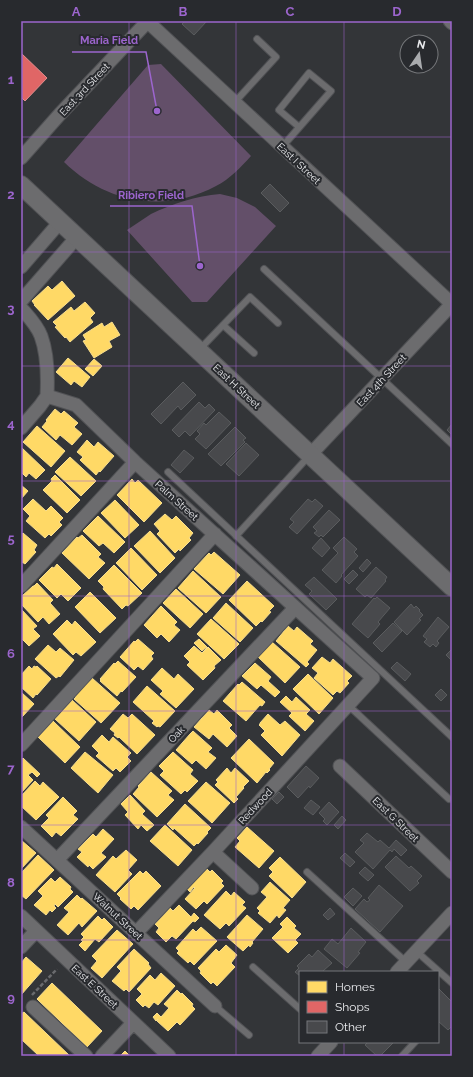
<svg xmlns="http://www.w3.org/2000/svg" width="473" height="1077" font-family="Raleway,sans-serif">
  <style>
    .green { fill: #634f69 }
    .homes { fill: #ffd966; stroke: #f8de8e }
    .shops { fill: #e06666; stroke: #e38e8e }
    .building { fill: #48494c; stroke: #5a5c5e }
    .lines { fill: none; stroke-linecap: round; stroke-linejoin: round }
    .lane-casing { stroke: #515255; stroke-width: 8 }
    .street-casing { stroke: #515255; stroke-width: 15 }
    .secondary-casing { stroke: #515255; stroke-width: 20 }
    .path { stroke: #6a6b6e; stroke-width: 2.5; stroke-dasharray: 4 2; stroke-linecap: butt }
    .lane { stroke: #6c6c6e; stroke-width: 6 }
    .street { stroke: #6c6c6e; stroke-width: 13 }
    .secondary { stroke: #6c6c6e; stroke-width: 18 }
    .grid { fill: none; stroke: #9c65cd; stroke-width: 1; stroke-opacity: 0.55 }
    .labels { text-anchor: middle; stroke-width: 4; stroke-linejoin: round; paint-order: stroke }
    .street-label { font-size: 10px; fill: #e9eaed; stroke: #282a2e }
    .leader { fill: none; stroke: #9c65cd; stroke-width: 1.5 }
    .callout-dot { fill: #9c65cd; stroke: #282a2e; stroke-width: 1.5 }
    .callout-label { font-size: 11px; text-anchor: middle; font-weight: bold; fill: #9c65cd; stroke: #282a2e; stroke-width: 4; stroke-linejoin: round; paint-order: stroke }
    .neatline { fill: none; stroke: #9c65cd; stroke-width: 1.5 }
    .grid-label { font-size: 13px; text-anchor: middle; font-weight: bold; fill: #9c65cd }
  </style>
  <rect width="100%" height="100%" fill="#333538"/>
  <path class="green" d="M 161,64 L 251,156 C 241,167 230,179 216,186 C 164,214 106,203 64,162 L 148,65 Z
    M 220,194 L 237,198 L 255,207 L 276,226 L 207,302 L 192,302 L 127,230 C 135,225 143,219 151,214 C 172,204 196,196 220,194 Z"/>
  <path class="homes" d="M 62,281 L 75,296 L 48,320 L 34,305 L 35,305 L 32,301 L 48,286 L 52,290 Z
    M 85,302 L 95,313 L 90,318 L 93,322 L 70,342 L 66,337 L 65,338 L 55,327 L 57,326 L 53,322 L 71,307 L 74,311 Z
    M 112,322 L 120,335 L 109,341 L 112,347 L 94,358 L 83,341 L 86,340 L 83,335 L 102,323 L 104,327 Z
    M 68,358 L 90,377 L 82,387 L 74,381 L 71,385 L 56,372 Z
    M 94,359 L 102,366 L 93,376 L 85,369 Z
    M 55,409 L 61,414 L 64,411 L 78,423 L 74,427 L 82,434 L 72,445 L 60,435 L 56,440 L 42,427 L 47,421 L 46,420 Z
    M 37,426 L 65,451 L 51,467 L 23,442 Z
    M 87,440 L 94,447 L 98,442 L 114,456 L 100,472 L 99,471 L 96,475 L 80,460 L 83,457 L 77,452 Z
    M 21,447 L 45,470 L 36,479 L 29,473 L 26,477 L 21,472 Z
    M 70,457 L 96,481 L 81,496 L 55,472 Z
    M 55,475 L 80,500 L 67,513 L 43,490 L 52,481 L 51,479 Z
    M 132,479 L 135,483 L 138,480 L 162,503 L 144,522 L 117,495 Z
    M 21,485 L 28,491 L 21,499 Z
    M 33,499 L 46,511 L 51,506 L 63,518 L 59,522 L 62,525 L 51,536 L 49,534 L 45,538 L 26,521 L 30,516 L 23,509 Z
    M 115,500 L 139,525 L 125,538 L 101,513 Z
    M 165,514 L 172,520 L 176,516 L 193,533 L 189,538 L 191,540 L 180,551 L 179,549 L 175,553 L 157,534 L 160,531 L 154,524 Z
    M 98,516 L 125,542 L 114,553 L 103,543 L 99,546 L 83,531 Z
    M 150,531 L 175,558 L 160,573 L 134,546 Z
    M 23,533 L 37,545 L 34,550 L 36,552 L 25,564 L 22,562 L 21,563 L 21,535 Z
    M 82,535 L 101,554 L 98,557 L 105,563 L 89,579 L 62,553 L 77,537 L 78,538 Z
    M 131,548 L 157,575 L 142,590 L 116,563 Z
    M 214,552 L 240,575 L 223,594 L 194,569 L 209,553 L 211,555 Z
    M 57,564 L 81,588 L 68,601 L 61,594 L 57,598 L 39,580 L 52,567 L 54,568 Z
    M 114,565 L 142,593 L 128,606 L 126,605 L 122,609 L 103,589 L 104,587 L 98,581 Z
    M 193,571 L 221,597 L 206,613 L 178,588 Z
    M 247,581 L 274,606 L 269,611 L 271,612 L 262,622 L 261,621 L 256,626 L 229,600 Z
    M 37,583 L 53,600 L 50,603 L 60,614 L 49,624 L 43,617 L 38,622 L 21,604 L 21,599 L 23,597 L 22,596 L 33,586 L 34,586 Z
    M 176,589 L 203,614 L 190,628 L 163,603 Z
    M 90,592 L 116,618 L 100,633 L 75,607 Z
    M 226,603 L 253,628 L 240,642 L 213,618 Z
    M 161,606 L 177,622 L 174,625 L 180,630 L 169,642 L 161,634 L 157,638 L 144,625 Z
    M 21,609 L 37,626 L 33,629 L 40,636 L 29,646 L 21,638 Z
    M 211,619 L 239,644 L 224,659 L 197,634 Z
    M 67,620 L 72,625 L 75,621 L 96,642 L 81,656 L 76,652 L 73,655 L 53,634 Z
    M 288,626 L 294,631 L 297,627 L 313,641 L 310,644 L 317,650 L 307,662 L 309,664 L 306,667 L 276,641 Z
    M 138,639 L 154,653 L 151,656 L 153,659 L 143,670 L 138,666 L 134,670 L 120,657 L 134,641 L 135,642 Z
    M 199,639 L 207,647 L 202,651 L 194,643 Z
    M 272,642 L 300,667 L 285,683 L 258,657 Z
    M 48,645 L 56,652 L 60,648 L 74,660 L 60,677 L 59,676 L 56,678 L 35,659 Z
    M 194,646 L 202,653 L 208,647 L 221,660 L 214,666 L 215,668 L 203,680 L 187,665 L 190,662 L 184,656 Z
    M 322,657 L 330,663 L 333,659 L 352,676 L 347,681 L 349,683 L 340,693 L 337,691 L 333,695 L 314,678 L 318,673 L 312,668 Z
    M 118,661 L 136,677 L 122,692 L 121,691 L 117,696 L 100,681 L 101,680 L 100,679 L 114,663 L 115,664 Z
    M 255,663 L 271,677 L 268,681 L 280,692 L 275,697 L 261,685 L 257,689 L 242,676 Z
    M 29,666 L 32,669 L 34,666 L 36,667 L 37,666 L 51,679 L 37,695 L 36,694 L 33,698 L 21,687 L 21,675 Z
    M 162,668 L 174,679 L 178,674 L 194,689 L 176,708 L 160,694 L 163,691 L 151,680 Z
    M 308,674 L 333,698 L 319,714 L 293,689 Z
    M 92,678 L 120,703 L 101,723 L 74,699 L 76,697 L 74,696 Z
    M 242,682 L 265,702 L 262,706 L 260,705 L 246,721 L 223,701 L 238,684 L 239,685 Z
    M 147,686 L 175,711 L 160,727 L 158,726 L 157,727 L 152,723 L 154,721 L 133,702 Z
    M 21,692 L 34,704 L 22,717 L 21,717 Z
    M 286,696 L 292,702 L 296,697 L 310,710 L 306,714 L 314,721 L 305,731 L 289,716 L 292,713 L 280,702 Z
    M 72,700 L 96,722 L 79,741 L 55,719 Z
    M 209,710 L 214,714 L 217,710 L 232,725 L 229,728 L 237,736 L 227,747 L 213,734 L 209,739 L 194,727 Z
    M 123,714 L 128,718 L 132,714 L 155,735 L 137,754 L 119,737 L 118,738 L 114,735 L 115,733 L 110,729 Z
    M 268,714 L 280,725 L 285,721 L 300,735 L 282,756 L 261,735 L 265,731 L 259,725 L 260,724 L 260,723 Z
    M 53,721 L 80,747 L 65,763 L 38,737 Z
    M 193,731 L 212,748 L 208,752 L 216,758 L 206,769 L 196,760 L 192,764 L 176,750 L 190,734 Z
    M 102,735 L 109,742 L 113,737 L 131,753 L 127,757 L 131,761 L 120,772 L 116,768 L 113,771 L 96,756 L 99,753 L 92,746 Z
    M 249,739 L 274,763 L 269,769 L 270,770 L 267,773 L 266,772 L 257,783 L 231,758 Z
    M 85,752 L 113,775 L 98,793 L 87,783 L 71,768 Z
    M 173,752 L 193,770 L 190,774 L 198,781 L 187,792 L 185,790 L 181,794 L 160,775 L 164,771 L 159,766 Z
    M 23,758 L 40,774 L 37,777 L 32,772 L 28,775 L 33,780 L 21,793 L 21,760 Z
    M 227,768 L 231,773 L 235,768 L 249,781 L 243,787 L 244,788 L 236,797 L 238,799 L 234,803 L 215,785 L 218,782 L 216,780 Z
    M 151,772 L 172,791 L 168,795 L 174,800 L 157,817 L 133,794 L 139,787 L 138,786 Z
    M 35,781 L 40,786 L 43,782 L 59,797 L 36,820 L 21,806 L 23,803 L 21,802 L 21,796 Z
    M 206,782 L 230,803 L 212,823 L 188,801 Z
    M 130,795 L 145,811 L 142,814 L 154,825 L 147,831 L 141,825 L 138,829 L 125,815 L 128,812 L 121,804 Z
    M 63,797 L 77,811 L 73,815 L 78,819 L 61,836 L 56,832 L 52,837 L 41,826 L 49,818 L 46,815 Z
    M 185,804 L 211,828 L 207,832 L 208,833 L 198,844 L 197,843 L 194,846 L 174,828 L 173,830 L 167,824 Z
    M 165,825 L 192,850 L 178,866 L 150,841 Z
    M 247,827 L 274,851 L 259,868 L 235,847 L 240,841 L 237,838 Z
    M 103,829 L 114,839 L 101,853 L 106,857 L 93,869 L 89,865 L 88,867 L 77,857 L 82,852 L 78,849 L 93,834 L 96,837 Z
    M 21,840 L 36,853 L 21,869 Z
    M 126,850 L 137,860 L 128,870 L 132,874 L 115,892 L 96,875 L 113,856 L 116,859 Z
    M 38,855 L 54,870 L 26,899 L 21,895 L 21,873 Z
    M 280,857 L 306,882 L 292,898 L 269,876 L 273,872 L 269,868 Z
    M 206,868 L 210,872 L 212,870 L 223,881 L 221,883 L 224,886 L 207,904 L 204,901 L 196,909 L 185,899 L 195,888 L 194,887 L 190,892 L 187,889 Z
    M 140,871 L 143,874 L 146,871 L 161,886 L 138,910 L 134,906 L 131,909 L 120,899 L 121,898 L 117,894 Z
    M 60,877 L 71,887 L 70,889 L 73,892 L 58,907 L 55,904 L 54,906 L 56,908 L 52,912 L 50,910 L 46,915 L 34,905 L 43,896 L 38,891 L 51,878 L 55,882 Z
    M 270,882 L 290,900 L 283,908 L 286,910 L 279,918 L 277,915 L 270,923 L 258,913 L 260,911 L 257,908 L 267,897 L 261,892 Z
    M 226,891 L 231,896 L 234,892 L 245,902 L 242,905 L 246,908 L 229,926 L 226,923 L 220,929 L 204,915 Z
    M 77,895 L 81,899 L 82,898 L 97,911 L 82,927 L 79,923 L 68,935 L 57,925 L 69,912 L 64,908 Z
    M 179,905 L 191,917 L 194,913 L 199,918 L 195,922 L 193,921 L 176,939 L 172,936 L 166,942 L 156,932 L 159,928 L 155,924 L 170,908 L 173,911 Z
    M 247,915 L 263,929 L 252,942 L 253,943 L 250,947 L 249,945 L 243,951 L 227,937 Z
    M 98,916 L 102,920 L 104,918 L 113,927 L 99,942 L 95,939 L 85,951 L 79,945 L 83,941 L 81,940 L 84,937 L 81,934 Z
    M 287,917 L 296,926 L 294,928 L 301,934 L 295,940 L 298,943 L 288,953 L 272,938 L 283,927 L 280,924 Z
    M 201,927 L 217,941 L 194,965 L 190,961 L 188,963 L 177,953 L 179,951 L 176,948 L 193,929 L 196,932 Z
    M 117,930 L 133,944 L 102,978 L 91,968 L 97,961 L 92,956 Z
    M 226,945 L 237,955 L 231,963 L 235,967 L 217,986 L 213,982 L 211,984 L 200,973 L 201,971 L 198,968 L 216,949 L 219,952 Z
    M 134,949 L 149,963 L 148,964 L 151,968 L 129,992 L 126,989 L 124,991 L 112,981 L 121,971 L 117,967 Z
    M 26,957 L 42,971 L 21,995 L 21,963 Z
    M 161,973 L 175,986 L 158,1005 L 154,1002 L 149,1008 L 145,1005 L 143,1007 L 136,1000 L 142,994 L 137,989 L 150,975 L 155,980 Z
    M 52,983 L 102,1031 L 87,1047 L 37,999 Z
    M 177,990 L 181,994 L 182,993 L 193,1004 L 192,1006 L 195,1009 L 180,1025 L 177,1022 L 168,1031 L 157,1021 L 158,1019 L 156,1021 L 153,1017 L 157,1013 L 161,1017 L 169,1008 L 164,1004 Z
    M 24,1012 L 70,1056 L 39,1056 L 21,1039 L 21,1014 Z
    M 125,1051 L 130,1056 L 120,1056 Z"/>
  <path class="shops" d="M 21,53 L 47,78 L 25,101 L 21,97 Z"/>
  <path class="building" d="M 185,21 L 207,21 L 194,35 L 182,24 Z
    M 270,184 L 289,203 L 280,212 L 261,193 Z
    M 183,382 L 196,395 L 181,410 L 178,406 L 161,424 L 151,414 Z
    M 199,402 L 205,408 L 209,404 L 215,410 L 190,436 L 185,431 L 179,437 L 172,430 Z
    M 219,412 L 231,423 L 206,449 L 195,439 L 200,434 L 197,431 L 204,423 L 206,425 Z
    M 452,424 L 452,435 L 447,430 Z
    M 235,427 L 246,438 L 243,440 L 245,442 L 221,466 L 208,454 Z
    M 246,443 L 259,455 L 239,476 L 226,464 Z
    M 184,450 L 194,458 L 180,473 L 171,465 Z
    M 308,499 L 312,502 L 315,499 L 323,506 L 297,534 L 289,527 L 294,522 L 290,519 Z
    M 329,510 L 340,520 L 323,537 L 321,535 L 319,537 L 314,533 L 317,531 L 313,527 Z
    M 344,537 L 357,549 L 354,552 L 358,556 L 341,575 L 342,576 L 336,583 L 322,570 L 338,553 L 333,548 Z
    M 321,538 L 330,548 L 322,557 L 312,548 Z
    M 367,559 L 371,563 L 363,572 L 359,568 Z
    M 376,567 L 387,577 L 385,580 L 386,581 L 371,598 L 367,595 L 365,597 L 356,589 Z
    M 353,570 L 358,575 L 349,584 L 344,579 Z
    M 314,577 L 337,599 L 326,610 L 309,594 L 312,591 L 305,585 Z
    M 377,597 L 390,608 L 378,622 L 380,624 L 368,638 L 352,624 L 374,598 L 375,599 Z
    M 411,604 L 414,608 L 416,606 L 420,610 L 419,611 L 423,615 L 419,619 L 421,620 L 407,635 L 394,622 Z
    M 438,617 L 449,627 L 437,641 L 439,643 L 436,647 L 433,644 L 430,647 L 424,642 L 427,639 L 423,636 Z
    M 393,623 L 402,631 L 382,652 L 373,643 Z
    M 452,649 L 452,661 L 446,655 Z
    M 397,662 L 411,674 L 405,681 L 391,668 Z
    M 441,689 L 447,695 L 441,701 L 435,695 Z
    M 306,766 L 319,778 L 310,788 L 309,786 L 298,798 L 287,787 Z
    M 279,792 L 284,797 L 277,804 L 272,799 Z
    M 311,800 L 320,807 L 313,815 L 304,808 Z
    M 329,802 L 339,812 L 327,825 L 323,821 L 325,819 L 319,813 Z
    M 342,816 L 346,820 L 338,829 L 334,825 Z
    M 367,833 L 378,842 L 380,840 L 389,848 L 396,840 L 407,850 L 401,856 L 394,849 L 392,852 L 390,850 L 373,869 L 355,852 L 364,843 L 360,840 Z
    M 345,853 L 355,862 L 350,867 L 340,858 Z
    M 396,856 L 409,868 L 411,866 L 422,876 L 417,881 L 419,883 L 410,891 L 385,867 Z
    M 365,867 L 374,875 L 368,881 L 359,873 Z
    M 379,885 L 403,906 L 380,932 L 355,909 L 364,899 L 367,902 L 370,900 L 368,898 Z
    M 353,888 L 362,896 L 353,906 L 344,897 Z
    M 330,908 L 335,914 L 328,920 L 323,915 Z
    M 351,928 L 366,942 L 358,952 L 360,953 L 347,968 L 324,949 L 332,939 L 338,944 Z
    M 318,950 L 332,963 L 323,971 L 324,972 L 300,972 L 300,976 L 295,972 L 299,968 L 297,966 L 309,954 L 312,957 Z
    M 438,988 L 452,1002 L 452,1026 L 448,1030 L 438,1021 Z
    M 368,1042 L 394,1042 L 380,1056 L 377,1056 L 365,1045 Z"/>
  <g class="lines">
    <defs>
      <path id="lane" d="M 234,103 L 276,57 L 257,39
        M 282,147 L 331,91 L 309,73 L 279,110 L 299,127
        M 264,269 L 452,444
        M 223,325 L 254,353
        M 200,349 L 250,297 L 278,323
        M 168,472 L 452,737
        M 236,536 L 309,456
        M 348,705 L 449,799
        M 307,872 L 406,962
        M 416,951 L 452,983
        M 253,967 L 300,1009
        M 215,1006 L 249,1035
        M 402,1056 L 415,1042"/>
      <path id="street" d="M 147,21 L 452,304
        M 450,21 L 452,23
        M 21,158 L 60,114 L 148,21
        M 21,267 L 60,222
        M 21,301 L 77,237
        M 21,308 C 28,316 37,325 41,336 C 48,355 48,376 47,396 L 76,405 L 135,462 L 373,678 L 213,852 L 136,933
        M 21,428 L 40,406 L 47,396
        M 310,455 L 452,304
        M 21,586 L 135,462
        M 21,745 L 215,534
        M 340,766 L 452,872
        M 21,827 L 215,1006
        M 213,852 L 252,888
        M 57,860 L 295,608
        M 21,916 L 169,1056
        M 21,947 L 36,931
        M 397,972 L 452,913
        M 33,1007 L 86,1056
        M 102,1056 L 133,1023
        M 318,1056 L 331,1042"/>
      <path id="secondary" d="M 21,185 L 452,587"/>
    </defs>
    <use href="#lane" class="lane-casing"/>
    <use href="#street" class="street-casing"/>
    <use href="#secondary" class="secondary-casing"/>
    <path class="path" d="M 32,995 L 57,969"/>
    <use href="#lane" class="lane"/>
    <use href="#street" class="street"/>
    <use href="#secondary" class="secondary"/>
  </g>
  <path class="grid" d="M 129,21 L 129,1056M 236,21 L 236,1056M 344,21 L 344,972M 21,137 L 452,137M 21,252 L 452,252M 21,366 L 452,366M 21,481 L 452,481M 21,596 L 452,596M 21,711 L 452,711M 21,825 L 452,825M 21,940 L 452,940M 344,1042 L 344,1056"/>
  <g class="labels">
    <g class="street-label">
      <text transform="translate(84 89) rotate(-47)" y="4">East 3rd Street</text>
      <text transform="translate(299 163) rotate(43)" y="4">East I Street</text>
      <text transform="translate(381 380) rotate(-47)" y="4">East 4th Street</text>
      <text transform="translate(237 386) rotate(43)" y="4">East H Street</text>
      <text transform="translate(177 500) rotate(42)" y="4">Palm Street</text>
      <text transform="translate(176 734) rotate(-47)" y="4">Oak</text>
      <text transform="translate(255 806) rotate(-47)" y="4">Redwood</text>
      <text transform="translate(396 819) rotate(44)" y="4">East G Street</text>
      <text transform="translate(118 916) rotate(43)" y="4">Walnut Street</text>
      <text transform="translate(95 986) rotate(43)" y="4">East E Street</text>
    </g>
  </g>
  <path class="leader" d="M157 111L146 52H72M200 266L192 206H110"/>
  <g class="callout-dot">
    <circle cx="157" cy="111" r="4"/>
    <circle cx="200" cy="266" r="4"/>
  </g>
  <g class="callout-label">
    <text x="109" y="44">Maria Field</text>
    <text x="151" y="199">Ribiero Field</text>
  </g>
  <rect width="473" height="1077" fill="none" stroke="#282a2e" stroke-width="44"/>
  <rect x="299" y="971" width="140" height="72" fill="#282a2e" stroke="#75777a"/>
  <rect x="307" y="981" width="20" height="12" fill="#ffd966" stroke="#75777a"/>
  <text x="335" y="991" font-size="12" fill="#e9eaed">Homes</text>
  <rect x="307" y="1001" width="20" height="12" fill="#e06666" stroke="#75777a"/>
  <text x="335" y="1011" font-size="12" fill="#e9eaed">Shops</text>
  <rect x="307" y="1021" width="20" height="12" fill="#48494c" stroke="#75777a"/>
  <text x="335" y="1031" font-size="12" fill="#e9eaed">Other</text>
  <g transform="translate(419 54) rotate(13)"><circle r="19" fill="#282a2e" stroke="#75777a"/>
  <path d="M0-3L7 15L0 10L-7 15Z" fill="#a9abae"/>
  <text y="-6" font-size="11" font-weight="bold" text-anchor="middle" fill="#e9eaed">N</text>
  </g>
  <rect x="22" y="22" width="429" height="1033" class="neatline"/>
  <g class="grid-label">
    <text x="76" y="16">A</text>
    <text x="183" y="16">B</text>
    <text x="290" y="16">C</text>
    <text x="397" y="16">D</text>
    <text x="11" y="84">1</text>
    <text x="11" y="199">2</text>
    <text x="11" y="313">3</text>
    <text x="11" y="428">4</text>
    <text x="11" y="543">5</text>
    <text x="11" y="658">6</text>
    <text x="11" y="773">7</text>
    <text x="11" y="887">8</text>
    <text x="11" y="1002">9</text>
  </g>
</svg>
